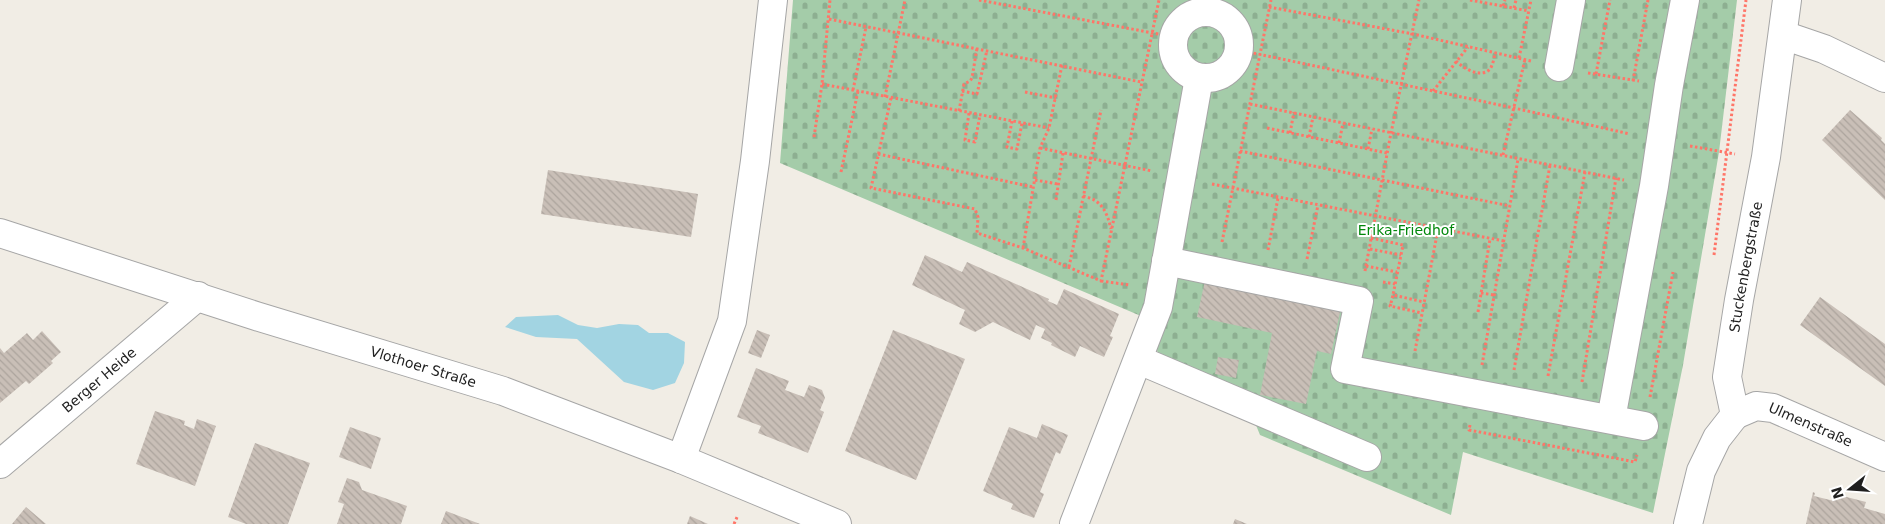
<svg xmlns="http://www.w3.org/2000/svg" width="1885" height="524" font-family="'DejaVu Sans',sans-serif">
  <style>
    .cemetery { fill: url(#cemetery-stones) }
    .water { fill: #a2d4e2 }
    .building { fill: url(#building-back-hatch) }
    .lines { fill: none; stroke-linecap: round; stroke-linejoin: round }
    .minor-casing { stroke: #a6a6a6; stroke-width: 30 }
    .path { stroke: #ff7568; stroke-width: 3; stroke-dasharray: 2.5 2.5; stroke-linecap: butt }
    .minor { stroke: #fff; stroke-width: 28 }
    .labels { text-anchor: middle; stroke-width: 4; stroke-linejoin: round; paint-order: stroke }
    .park-label { font-size: 14px; fill: #02880c; stroke: #fff }
    .street-label { font-size: 14px; fill: #1f1f1f; stroke: #fff }
  </style>
  <defs>
    <pattern id="cemetery-stones" width="16" height="16" patternUnits="userSpaceOnUse" patternTransform="scale(1.25)"><rect width="16" height="16" fill="#a4cca9"/><path d="M2 7V4a2 2 0 0 1 4 0v3zM10 15v-3a2 2 0 0 1 4 0v3z" fill="#8daf91"/></pattern>
    <pattern id="building-back-hatch" width="6" height="6" patternUnits="userSpaceOnUse" patternTransform="scale(1.25)"><rect width="6" height="6" fill="#c9bfb7"/><path d="M-1 5l2 2M0 0l6 6M5-1l2 2" fill="none" stroke="#aca49d"/></pattern>
  </defs>
  <rect width="100%" height="100%" fill="#f1ede5"/>
  <path class="cemetery" d="M 793,0 L 1737,0 L 1719,152 L 1683,365 L 1653,513 L 1463,452 L 1451,515 L 1260,435 L 1243,393 L 1159,357 L 1148,319 L 780,163 Z"/>
  <path class="water" d="M 558,315 L 578,325 L 597,328 L 619,324 L 638,325 L 649,333 L 668,333 L 685,342 L 684,363 L 675,383 L 653,390 L 624,382 L 577,339 L 536,337 L 505,327 L 516,317 Z"/>
  <path class="building" d="M 1850,110 L 1882,138 L 1881,140 L 1885,144 L 1885,200 L 1822,140 Z
    M 548,170 L 698,194 L 691,237 L 541,214 Z
    M 925,255 L 962,272 L 967,262 L 1049,299 L 1048,301 L 1057,305 L 1064,289 L 1119,314 L 1110,336 L 1113,337 L 1104,357 L 1080,346 L 1075,357 L 1051,345 L 1052,343 L 1041,338 L 1045,329 L 1036,325 L 1030,340 L 993,322 L 975,332 L 959,324 L 965,310 L 912,285 Z
    M 1206,276 L 1342,303 L 1331,354 L 1317,351 L 1306,404 L 1260,395 L 1272,333 L 1197,317 Z
    M 1820,297 L 1885,344 L 1885,386 L 1800,325 Z
    M 757,330 L 770,335 L 761,358 L 748,353 Z
    M 893,330 L 965,359 L 916,480 L 845,451 Z
    M 42,331 L 61,352 L 51,361 L 53,363 L 29,384 L 26,381 L 0,403 L 0,348 L 4,353 L 27,333 L 33,340 Z
    M 1218,357 L 1239,360 L 1236,378 L 1215,374 Z
    M 756,368 L 789,381 L 785,390 L 804,397 L 809,385 L 822,390 L 825,398 L 820,410 L 824,412 L 808,453 L 758,433 L 761,426 L 737,417 Z
    M 155,411 L 185,421 L 184,425 L 194,429 L 197,419 L 216,426 L 195,486 L 136,464 Z
    M 1042,424 L 1068,435 L 1060,454 L 1056,452 L 1040,492 L 1044,494 L 1034,518 L 1011,509 L 1013,504 L 983,491 L 1009,427 L 1037,438 Z
    M 350,427 L 381,438 L 371,469 L 339,457 Z
    M 255,443 L 310,463 L 288,524 L 246,524 L 228,517 Z
    M 347,478 L 359,482 L 362,490 L 407,506 L 401,524 L 337,524 L 344,504 L 338,502 Z
    M 1813,492 L 1815,493 L 1814,496 L 1834,501 L 1835,494 L 1866,502 L 1864,508 L 1885,514 L 1885,524 L 1806,524 Z
    M 26,507 L 46,524 L 12,524 Z
    M 446,511 L 480,524 L 441,524 Z
    M 690,516 L 708,524 L 687,524 Z
    M 1235,519 L 1247,524 L 1233,524 Z"/>
  <g class="lines">
    <defs>
      <g id="minor">
        <circle cx="1206" cy="45" r="33"/>
        <path d="M 1783,35 L 1824,49 L 1885,78"/>
        <path d="M 1559,67 L 1571,0"/>
        <path id="s1" d="M 0,233 L 256,316 L 503,391 L 681,459 L 837,524"/>
        <path d="M 1166,261 L 1359,301 L 1345,369 L 1644,426"/>
        <path d="M 1139,360 L 1367,457"/>
        <path id="s2" d="M 1735,415 L 1756,406 L 1773,408 L 1885,457"/>
        <path d="M 1611,419 L 1654,186 L 1669,85 L 1685,0"/>
        <path d="M 681,459 L 732,321 L 755,161 L 773,0"/>
        <path id="s3" d="M 0,464 L 198,296"/>
        <path d="M 1074,524 L 1158,307 L 1199,78"/>
        <path id="s4" d="M 1688,524 L 1701,471 L 1717,438 L 1735,415 L 1727,377 L 1739,300 L 1766,157 L 1787,0"/>
      </g>
    </defs>
    <use href="#minor" class="minor-casing"/>
    <path class="path" d="M 979,0 L 1174,37
      M 1470,0 L 1529,11
      M 1503,6 L 1505,0
      M 1269,7 L 1413,34 L 1531,61
      M 1514,8 L 1516,0
      M 829,19 L 1141,82
      M 1239,50 L 1514,108 L 1630,134
      M 1519,58 L 1531,0
      M 1456,61 C 1463,68 1481,79 1490,69 C 1493,65 1494,58 1495,53
      M 1588,73 L 1639,81
      M 1596,74 L 1610,0
      M 1633,81 L 1648,0
      M 822,84 L 1049,128
      M 853,90 L 866,27
      M 962,91 L 977,94 L 987,50
      M 1433,91 L 1468,47
      M 1025,92 L 1056,98
      M 885,97 L 905,0
      M 891,98 L 871,188 L 975,209 L 978,217 L 977,233 L 1023,248 L 1101,281 L 1159,0
      M 1250,104 L 1624,180
      M 959,111 L 964,84 L 970,81 L 972,78 L 977,48
      M 969,113 L 965,140 L 975,142 L 980,115
      M 1012,121 L 1007,147 L 1017,149 L 1022,123
      M 1267,128 L 1387,153
      M 1290,133 L 1294,112
      M 814,137 L 822,84 L 830,0
      M 1309,137 L 1313,117
      M 1339,143 L 1343,123
      M 1690,146 L 1735,154
      M 1040,148 L 1152,171
      M 1368,149 L 1372,129
      M 1240,151 L 1510,206
      M 878,154 L 1033,187
      M 1503,155 L 1525,59
      M 841,172 L 858,91
      M 1035,180 L 1058,184
      M 1212,184 L 1504,241
      M 1083,196 C 1102,200 1107,212 1111,229
      M 1056,200 L 1063,153
      M 1371,238 L 1403,245 L 1393,295
      M 1222,242 L 1271,0
      M 1023,248 L 1040,148 L 1049,128 L 1062,65
      M 1370,249 L 1401,255
      M 1268,250 L 1278,198
      M 1714,255 L 1746,0
      M 1307,259 L 1318,205
      M 1366,266 L 1397,272
      M 1069,267 L 1101,110
      M 1365,271 L 1391,133 L 1419,0
      M 1101,281 L 1130,285
      M 1383,282 L 1395,284
      M 1481,293 L 1494,295
      M 1391,303 L 1393,295 L 1424,302
      M 1391,304 L 1390,306 L 1422,313
      M 1478,312 L 1490,239
      M 1415,351 L 1438,229
      M 1482,365 L 1518,159
      M 1514,370 L 1550,165
      M 1548,376 L 1585,172
      M 1582,382 L 1616,178
      M 1650,397 L 1673,272
      M 1470,425 L 1469,430 L 1635,462 L 1637,455
      M 734,524 L 738,515"/>
    <use href="#minor" class="minor"/>
  </g>
  <g class="labels">
    <g class="park-label">
      <text x="1406" y="235">Erika-Friedhof</text>
    </g>
    <g class="street-label">
      <text dy="5" stroke="none"><textPath href="#s4" startOffset="271">Stuckenbergstraße</textPath></text>
      <text dy="5" stroke="none"><textPath href="#s1" startOffset="444">Vlothoer Straße</textPath></text>
      <text dy="5" stroke="none"><textPath href="#s3" startOffset="130">Berger Heide</textPath></text>
      <text dy="5" stroke="none"><textPath href="#s2" startOffset="81">Ulmenstraße</textPath></text>
    </g>
  </g>
  <g transform="translate(1850 489) rotate(253)" stroke="#ffffff" stroke-width="4" paint-order="stroke">
  <path d="M0-4L9 19L0 12L-9 19Z" fill="#1f1f1f"/>
  <text y="-8" font-size="14" font-weight="bold" text-anchor="middle" fill="#1f1f1f">N</text>
  </g>
</svg>
